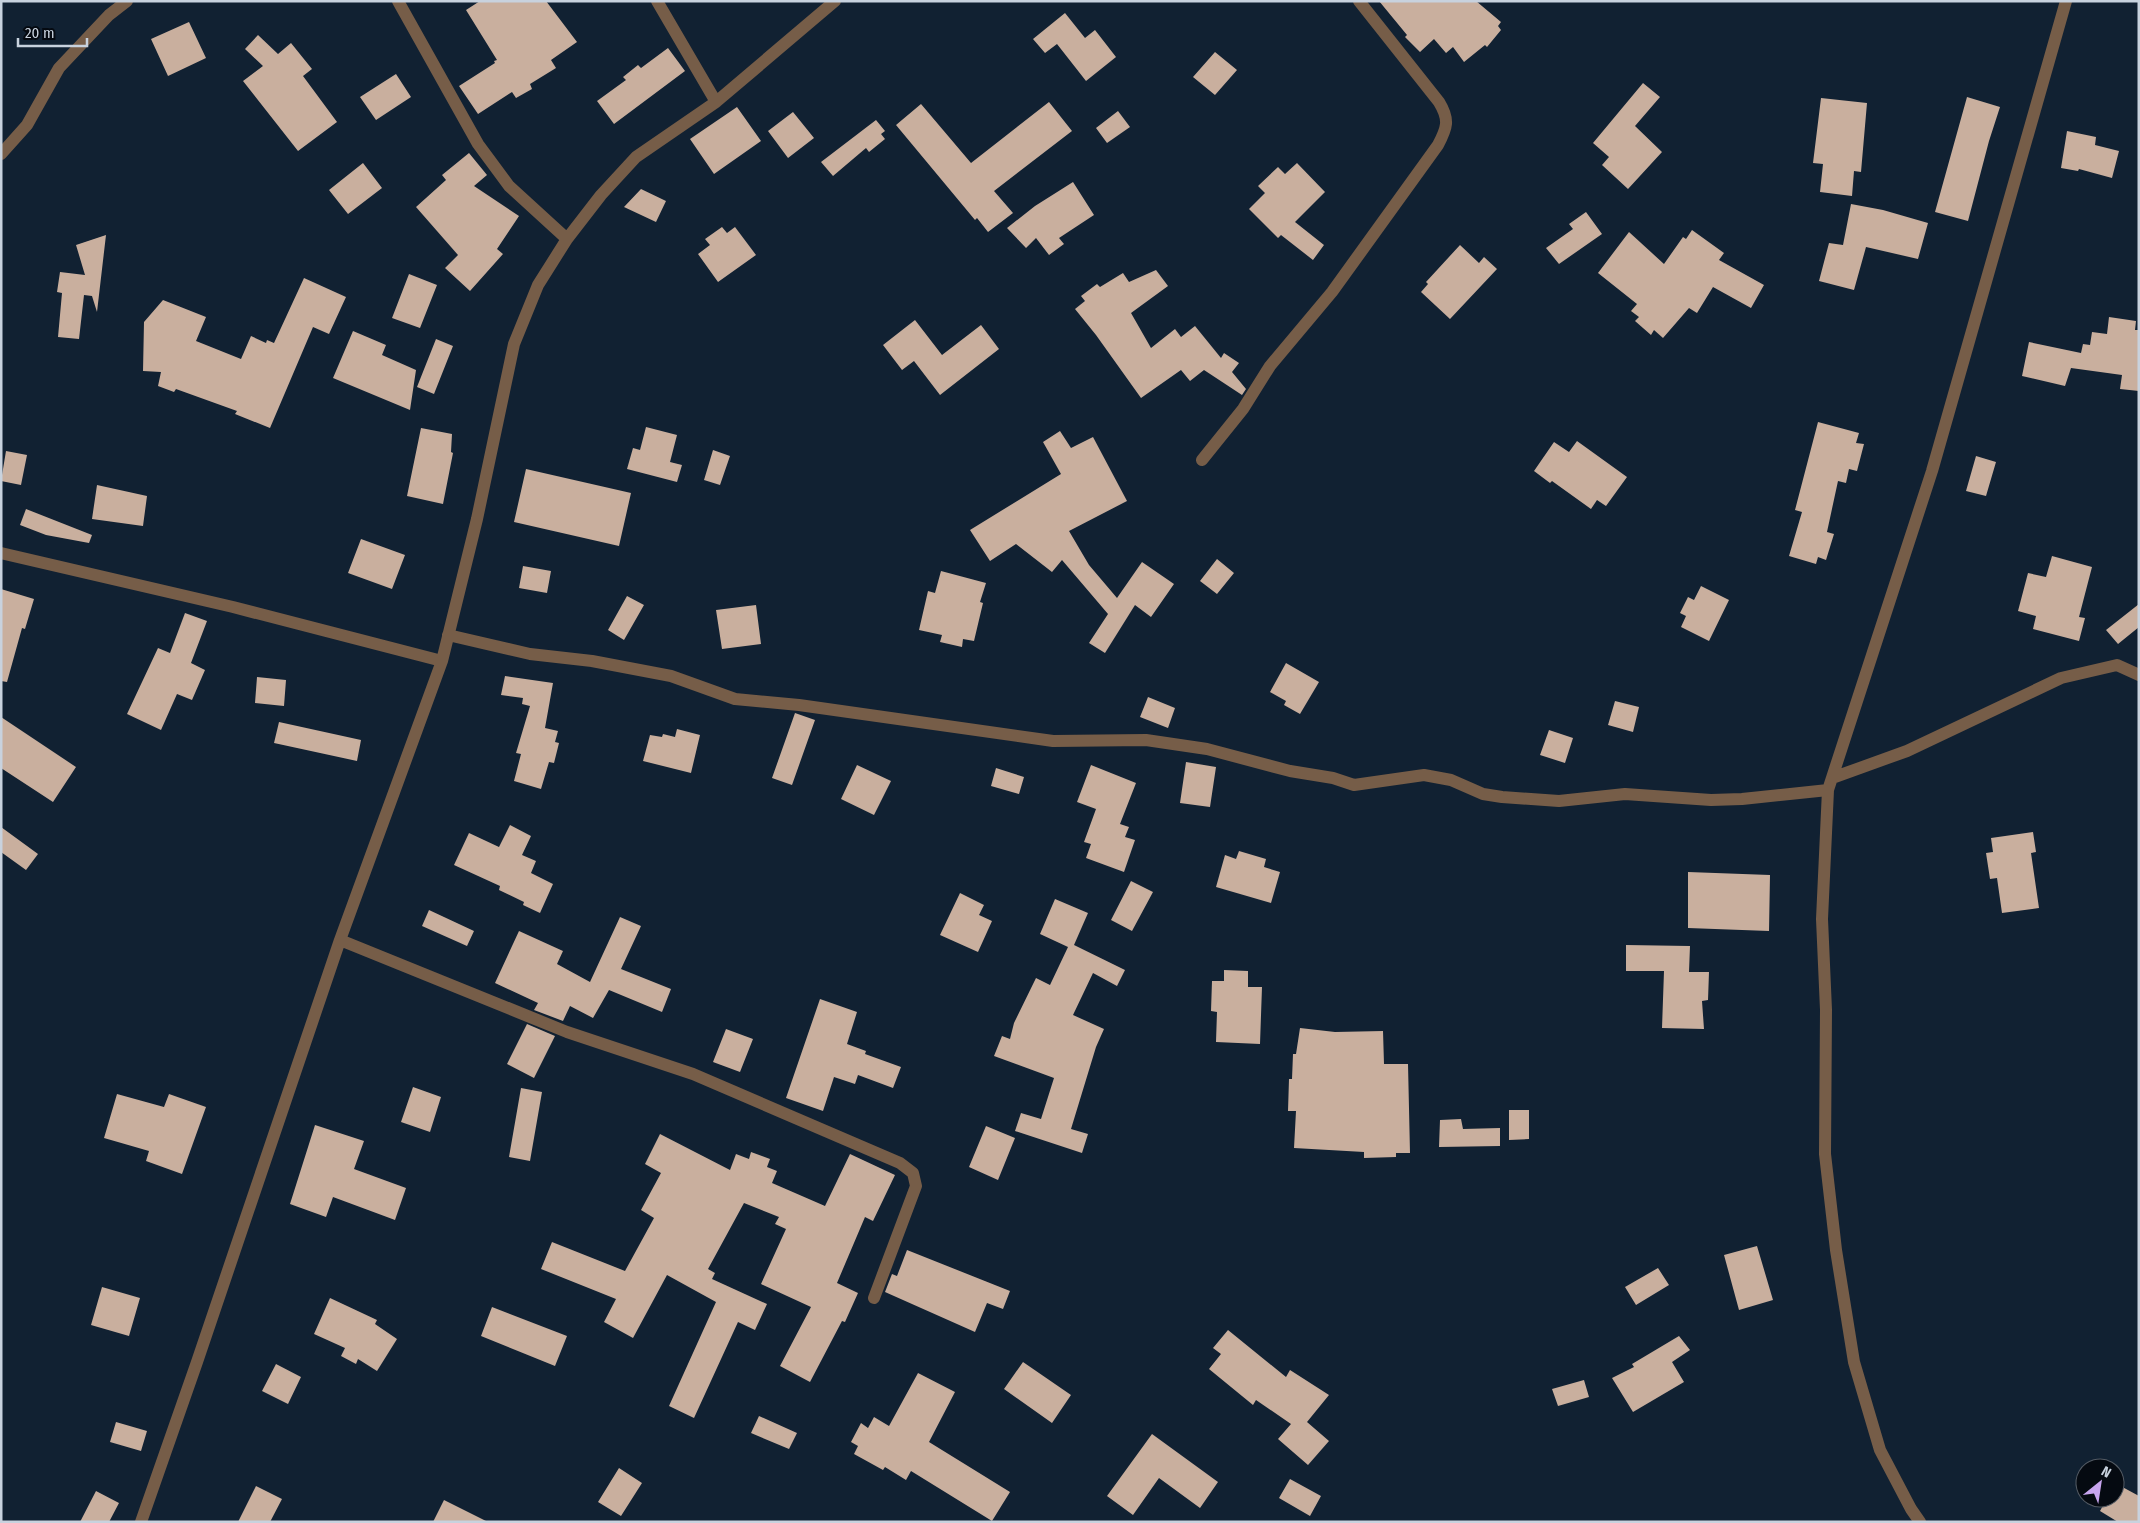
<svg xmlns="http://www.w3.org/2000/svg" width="2140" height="1523" font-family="'Fira Sans Condensed',sans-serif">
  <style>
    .building { fill: #c9af9e }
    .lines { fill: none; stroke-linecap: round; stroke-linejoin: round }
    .minor { stroke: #765d48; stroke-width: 12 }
  </style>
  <rect width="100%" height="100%" fill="#112132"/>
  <path class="building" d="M 480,1 L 546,1 L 577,42 L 551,60 L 556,68 L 530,84 L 532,89 L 516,98 L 512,92 L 478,114 L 459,86 L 495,63 L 494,61 L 497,60 L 466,10 Z
    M 1379,1 L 1476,1 L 1501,22 L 1498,26 L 1501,30 L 1487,47 L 1485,45 L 1464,62 L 1453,47 L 1446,53 L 1434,39 L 1420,52 L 1405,37 L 1407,35 Z
    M 1065,13 L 1085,38 L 1095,30 L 1116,57 L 1086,81 L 1057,44 L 1045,53 L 1033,39 Z
    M 189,22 L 206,58 L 168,76 L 151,39 Z
    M 258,35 L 278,54 L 291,43 L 312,69 L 303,76 L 337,122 L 298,151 L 243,81 L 263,66 L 245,49 Z
    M 668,48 L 685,71 L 614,124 L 597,101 L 626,80 L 623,77 L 638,65 L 641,68 Z
    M 1215,52 L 1237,70 L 1215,95 L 1193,77 Z
    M 396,74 L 411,97 L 376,120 L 360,97 Z
    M 1643,83 L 1660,97 L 1635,126 L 1662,152 L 1628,189 L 1602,165 L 1609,157 L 1593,143 Z
    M 1967,97 L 2000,107 L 1989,141 L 1968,221 L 1935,212 Z
    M 1821,98 L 1867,103 L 1861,172 L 1854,171 L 1852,196 L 1820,192 L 1823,164 L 1813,163 Z
    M 1049,102 L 1072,131 L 994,191 L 1013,213 L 988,232 L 977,218 L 975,220 L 896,125 L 921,104 L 971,163 Z
    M 737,107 L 761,141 L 714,174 L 690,139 Z
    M 1118,111 L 1130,127 L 1107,143 L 1096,128 Z
    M 793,112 L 814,138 L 788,158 L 768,131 Z
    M 876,120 L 885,131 L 881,134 L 885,139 L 869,152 L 866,148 L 833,176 L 821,162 Z
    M 2067,131 L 2096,137 L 2095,145 L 2119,151 L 2112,178 L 2079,169 L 2078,171 L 2061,168 Z
    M 469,153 L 487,175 L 474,186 L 519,216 L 497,249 L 503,254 L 470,291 L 445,268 L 458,255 L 416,207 L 446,180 L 442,175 Z
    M 363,163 L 382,188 L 348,214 L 329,190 Z
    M 1297,163 L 1325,192 L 1295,222 L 1324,245 L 1313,260 L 1281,235 L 1278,238 L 1249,209 L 1265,193 L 1258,186 L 1278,167 L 1285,174 Z
    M 1073,182 L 1094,215 L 1059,238 L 1064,244 L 1049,255 L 1036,238 L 1026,248 L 1007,228 L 1035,206 Z
    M 641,189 L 666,201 L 656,222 L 624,207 Z
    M 1851,204 L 1883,210 L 1928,223 L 1918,259 L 1866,247 L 1854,290 L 1819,281 L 1829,243 L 1843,245 Z
    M 1586,212 L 1602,234 L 1559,264 L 1546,248 L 1573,229 L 1569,224 Z
    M 722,227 L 727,233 L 735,227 L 756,255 L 718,282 L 698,254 L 710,245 L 705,239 Z
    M 1692,230 L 1724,253 L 1719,260 L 1764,285 L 1751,308 L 1713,287 L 1697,313 L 1689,308 L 1663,338 L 1654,330 L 1651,335 L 1635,321 L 1639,317 L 1631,311 L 1637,304 L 1598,273 L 1629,232 L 1664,264 L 1683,237 L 1686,239 Z
    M 106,235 L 97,312 L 92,296 L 84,295 L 79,339 L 58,337 L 62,293 L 57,292 L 60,272 L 85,275 L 76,245 Z
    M 1460,245 L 1479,263 L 1484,257 L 1497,269 L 1450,319 L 1421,292 L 1428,284 L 1426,282 Z
    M 1156,270 L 1168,286 L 1131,313 L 1151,348 L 1175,329 L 1181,337 L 1195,326 L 1221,358 L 1224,353 L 1239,363 L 1232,372 L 1246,389 L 1242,395 L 1204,370 L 1190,381 L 1181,370 L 1141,398 L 1096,335 L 1075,309 L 1085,301 L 1081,296 L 1097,284 L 1100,287 L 1123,273 L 1129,282 Z
    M 409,274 L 437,285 L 420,328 L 392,318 Z
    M 304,278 L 346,297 L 329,334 L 313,327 L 270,428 L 235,414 L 237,411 L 176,389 L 174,392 L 158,386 L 161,372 L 143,371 L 144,322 L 163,300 L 206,317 L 196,341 L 241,359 L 251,336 L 266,343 L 267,340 L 274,343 Z
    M 2109,317 L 2136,321 L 2135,330 L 2139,330 L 2139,391 L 2120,389 L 2122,375 L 2071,368 L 2065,386 L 2022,376 L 2029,342 L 2081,353 L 2083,344 L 2090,345 L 2092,332 L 2107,334 Z
    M 915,320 L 942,355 L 981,325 L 999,349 L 940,395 L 914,361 L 902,370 L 883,345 Z
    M 353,331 L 386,345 L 382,355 L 416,370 L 410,410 L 333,378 Z
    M 436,339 L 453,346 L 434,394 L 417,387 Z
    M 1818,422 L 1859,433 L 1856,443 L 1864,444 L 1857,471 L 1849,469 L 1846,483 L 1838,481 L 1827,532 L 1834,534 L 1826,560 L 1818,557 L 1816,564 L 1789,556 L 1802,512 L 1795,510 Z
    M 646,427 L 677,435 L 670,462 L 682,465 L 677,482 L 627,469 L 633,448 L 640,450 Z
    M 421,428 L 452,434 L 451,452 L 453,453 L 443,504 L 407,496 Z
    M 1060,431 L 1071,448 L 1093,437 L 1127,501 L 1069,531 L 1089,565 L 1117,598 L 1142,562 L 1174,584 L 1151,617 L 1135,605 L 1105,653 L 1089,643 L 1108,614 L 1062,560 L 1052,572 L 1016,544 L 990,561 L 970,530 L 1061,474 L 1043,442 Z
    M 1577,441 L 1627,477 L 1606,506 L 1597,500 L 1591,509 L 1552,481 L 1550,483 L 1534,471 L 1554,442 L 1569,452 Z
    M 713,450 L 730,456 L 720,485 L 704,480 Z
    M 6,451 L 27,455 L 21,485 L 1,481 Z
    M 1976,456 L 1996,462 L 1986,496 L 1966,491 Z
    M 526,469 L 631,493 L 619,546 L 514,522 Z
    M 97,485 L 147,496 L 143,526 L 92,519 Z
    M 26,509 L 92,535 L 89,543 L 46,535 L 20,525 Z
    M 361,539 L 405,555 L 392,589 L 348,573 Z
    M 2052,556 L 2092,567 L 2079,617 L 2085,618 L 2079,641 L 2033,629 L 2036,616 L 2018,611 L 2028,573 L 2046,577 Z
    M 1217,559 L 1234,573 L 1217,594 L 1200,581 Z
    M 523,566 L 551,571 L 547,593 L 519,588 Z
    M 941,571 L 986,583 L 980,602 L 983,603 L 974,641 L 963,639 L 962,647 L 940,642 L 942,635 L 919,630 L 928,591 L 935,593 Z
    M 1701,586 L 1729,600 L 1709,641 L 1681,627 L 1686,616 L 1680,613 L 1688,597 L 1694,600 Z
    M 1,589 L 34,599 L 25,629 L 22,628 L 7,682 L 1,681 Z
    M 627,596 L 644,605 L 624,640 L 608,630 Z
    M 2139,604 L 2139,627 L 2118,644 L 2106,630 Z
    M 756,605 L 761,644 L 722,649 L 716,610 Z
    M 185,613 L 207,621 L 191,663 L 205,670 L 192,700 L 177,694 L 161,730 L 127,714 L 158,648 L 170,653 Z
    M 1286,663 L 1319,682 L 1300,714 L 1284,705 L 1286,701 L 1270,692 Z
    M 505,676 L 553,683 L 545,728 L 558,731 L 555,742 L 559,743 L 554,763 L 549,762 L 541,789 L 514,781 L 521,754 L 516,753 L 530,706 L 522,704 L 523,698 L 501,695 Z
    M 257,677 L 286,680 L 284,706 L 255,703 Z
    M 1148,697 L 1175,708 L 1168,728 L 1140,717 Z
    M 1615,701 L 1639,707 L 1633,732 L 1608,725 Z
    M 795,713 L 815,720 L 792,785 L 772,778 Z
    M 1,717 L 76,767 L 53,802 L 1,768 Z
    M 279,722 L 361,740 L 357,761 L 274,743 Z
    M 677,729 L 700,735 L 691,773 L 643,761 L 650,735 L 662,737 L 663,734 L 675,737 Z
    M 1549,730 L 1573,738 L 1565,763 L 1540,755 Z
    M 1186,762 L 1216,767 L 1210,807 L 1180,803 Z
    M 857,765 L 891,781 L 874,815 L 841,799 Z
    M 1091,765 L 1136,783 L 1120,824 L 1129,827 L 1125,837 L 1135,840 L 1124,872 L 1086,858 L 1091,844 L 1084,842 L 1096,809 L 1077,802 Z
    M 996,768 L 1024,777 L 1019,794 L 991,786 Z
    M 510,825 L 531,836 L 522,855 L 536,861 L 531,873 L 553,884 L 540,913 L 523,905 L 524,902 L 499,890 L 500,886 L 454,865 L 469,833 L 499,847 Z
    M 1,827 L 38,854 L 26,870 L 1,852 Z
    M 2033,832 L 2036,852 L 2031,853 L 2039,908 L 2002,913 L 1997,878 L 1990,879 L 1986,853 L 1993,852 L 1991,838 Z
    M 1239,851 L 1266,859 L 1264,867 L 1280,872 L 1271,903 L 1216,887 L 1225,855 L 1236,859 Z
    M 1688,872 L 1770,875 L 1769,931 L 1688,928 Z
    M 1131,881 L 1153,892 L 1132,931 L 1111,920 Z
    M 960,893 L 984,905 L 979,915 L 992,921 L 978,952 L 940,935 Z
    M 1055,899 L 1088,913 L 1074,945 L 1125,970 L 1117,986 L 1093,973 L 1073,1015 L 1104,1029 L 1096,1047 L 1071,1129 L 1088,1134 L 1082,1153 L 1015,1131 L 1021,1113 L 1041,1119 L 1054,1078 L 994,1056 L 1002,1036 L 1010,1039 L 1014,1023 L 1036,978 L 1050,985 L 1068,947 L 1040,934 Z
    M 429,910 L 474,931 L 467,946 L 422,926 Z
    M 620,917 L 641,926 L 621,969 L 671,989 L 662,1012 L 609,990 L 593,1018 L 570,1006 L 563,1021 L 534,1010 L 538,1003 L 495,983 L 519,931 L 563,951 L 557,964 L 590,982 Z
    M 1626,945 L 1690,946 L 1689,972 L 1709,972 L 1708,1000 L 1702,1001 L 1704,1029 L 1662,1028 L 1664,971 L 1626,971 Z
    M 1224,970 L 1248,971 L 1248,987 L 1262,987 L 1260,1044 L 1216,1042 L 1217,1012 L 1211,1011 L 1212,981 L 1224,981 Z
    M 820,999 L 857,1012 L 847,1044 L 866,1051 L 865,1054 L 901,1067 L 893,1088 L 858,1075 L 855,1084 L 834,1077 L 823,1111 L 786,1098 Z
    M 527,1024 L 555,1036 L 534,1078 L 507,1064 Z
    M 1300,1028 L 1335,1032 L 1383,1031 L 1384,1064 L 1408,1064 L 1410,1153 L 1396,1153 L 1396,1157 L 1364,1158 L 1364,1152 L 1294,1148 L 1296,1111 L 1288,1111 L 1289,1079 L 1292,1079 L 1293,1054 L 1296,1054 Z
    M 726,1029 L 753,1039 L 740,1072 L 713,1062 Z
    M 413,1087 L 441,1097 L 430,1132 L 401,1122 Z
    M 521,1088 L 542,1092 L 530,1161 L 509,1157 Z
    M 117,1094 L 164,1107 L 169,1094 L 206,1107 L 182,1174 L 146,1161 L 149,1151 L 104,1138 Z
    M 1509,1110 L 1529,1110 L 1529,1139 L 1509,1140 Z
    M 1461,1119 L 1463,1129 L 1500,1128 L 1500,1146 L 1439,1147 L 1440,1120 Z
    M 315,1125 L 364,1141 L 354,1169 L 406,1188 L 395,1220 L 333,1197 L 326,1217 L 290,1204 Z
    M 986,1126 L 1015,1138 L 998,1180 L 969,1167 Z
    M 660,1134 L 730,1170 L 736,1154 L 749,1159 L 751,1152 L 770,1159 L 767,1167 L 777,1171 L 772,1183 L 825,1206 L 850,1154 L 895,1175 L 873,1221 L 865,1217 L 837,1283 L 858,1293 L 845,1322 L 842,1321 L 810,1382 L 780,1366 L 811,1307 L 761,1284 L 786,1229 L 775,1224 L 779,1217 L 744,1203 L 708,1269 L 715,1273 L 712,1279 L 767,1304 L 755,1330 L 738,1322 L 694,1418 L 669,1406 L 716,1302 L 667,1275 L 633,1338 L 604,1322 L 616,1299 L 541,1269 L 552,1242 L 625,1271 L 654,1218 L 641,1210 L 661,1173 L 645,1164 Z
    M 1757,1246 L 1773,1300 L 1739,1310 L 1724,1255 Z
    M 907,1250 L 1010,1291 L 1003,1309 L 987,1303 L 975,1332 L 885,1292 L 892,1274 L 897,1276 Z
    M 1658,1268 L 1669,1285 L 1636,1305 L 1625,1287 Z
    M 102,1287 L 140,1298 L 129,1336 L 91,1325 Z
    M 330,1298 L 377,1320 L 375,1324 L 397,1339 L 377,1371 L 358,1359 L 356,1364 L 341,1356 L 345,1348 L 314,1334 Z
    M 492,1307 L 567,1336 L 555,1366 L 481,1336 Z
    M 1228,1330 L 1286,1377 L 1290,1370 L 1329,1395 L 1307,1422 L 1329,1441 L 1308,1465 L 1278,1439 L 1291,1424 L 1256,1400 L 1253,1405 L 1209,1369 L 1221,1354 L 1213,1348 Z
    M 1679,1336 L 1690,1350 L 1672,1362 L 1684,1382 L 1633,1412 L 1612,1378 L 1634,1367 L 1632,1364 Z
    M 1023,1362 L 1071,1395 L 1052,1423 L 1004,1389 Z
    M 276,1364 L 301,1377 L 288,1404 L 262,1391 Z
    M 918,1373 L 955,1392 L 929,1442 L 1010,1492 L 992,1521 L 911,1471 L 906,1480 L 885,1467 L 883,1470 L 854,1454 L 858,1446 L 851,1442 L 861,1423 L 868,1428 L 874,1417 L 889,1426 Z
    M 1584,1380 L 1589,1397 L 1558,1406 L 1552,1389 Z
    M 759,1416 L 797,1433 L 789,1449 L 751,1433 Z
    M 116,1422 L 147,1431 L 141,1451 L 110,1442 Z
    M 1152,1434 L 1218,1482 L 1200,1508 L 1159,1478 L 1133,1515 L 1107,1496 Z
    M 619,1468 L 642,1483 L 621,1516 L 598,1502 Z
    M 1290,1479 L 1321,1496 L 1310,1516 L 1279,1498 Z
    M 2115,1483 L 2139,1496 L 2139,1522 L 2118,1522 L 2100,1511 L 2107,1498 L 2115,1498 Z
    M 256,1486 L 282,1499 L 270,1522 L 238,1522 Z
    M 96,1491 L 119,1503 L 109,1522 L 80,1522 Z
    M 444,1500 L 488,1522 L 433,1522 Z"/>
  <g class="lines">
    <path class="minor" d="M 398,1 L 478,144 L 509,186 L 567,239
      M 657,1 L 716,102
      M 1,154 L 27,125 L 59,68 L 109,15 L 127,1
      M 1202,460 L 1243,409 L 1270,366 L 1332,292 L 1438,145 C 1447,128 1450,120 1439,102 L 1359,1
      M 1,553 L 233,607 L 442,661
      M 448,635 L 530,654 L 592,661 L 671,676 L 735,699 L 799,705 L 1053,741 L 1146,740 L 1207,749 L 1290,771 L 1333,778 L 1354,785 L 1424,775 L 1451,780 L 1483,794 L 1502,797 L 1559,801 L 1625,794 L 1711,800 L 1742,799 L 1828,790
      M 1832,778 L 1907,751 L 2061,678 L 2117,665 L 2139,675
      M 340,940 L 567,1032 L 693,1074 L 900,1163 L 913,1173 L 916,1186 L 874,1298
      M 141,1522 L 197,1362 L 340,940 L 442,661 L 477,519 L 514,344 L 538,285 L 567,239 L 601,195 L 636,157 L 716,102 L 835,1
      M 1920,1522 L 1911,1509 L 1880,1450 L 1854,1362 L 1836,1250 L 1825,1154 L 1826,1010 L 1822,919 L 1828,790 L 1932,471 L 2066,1"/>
  </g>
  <rect width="2140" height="1523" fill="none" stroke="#c8d2de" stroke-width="5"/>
  <g transform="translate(2100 1483) rotate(30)"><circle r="24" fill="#050a11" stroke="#535a63"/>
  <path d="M0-4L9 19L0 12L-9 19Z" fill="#c8a5ef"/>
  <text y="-8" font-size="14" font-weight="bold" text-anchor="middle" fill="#c8d2de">N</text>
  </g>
  <path d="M18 38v8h69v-8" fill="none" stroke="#c8d2de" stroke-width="2.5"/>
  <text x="25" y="38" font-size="15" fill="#c8d2de" stroke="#050a11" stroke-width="4" paint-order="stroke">20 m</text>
</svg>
